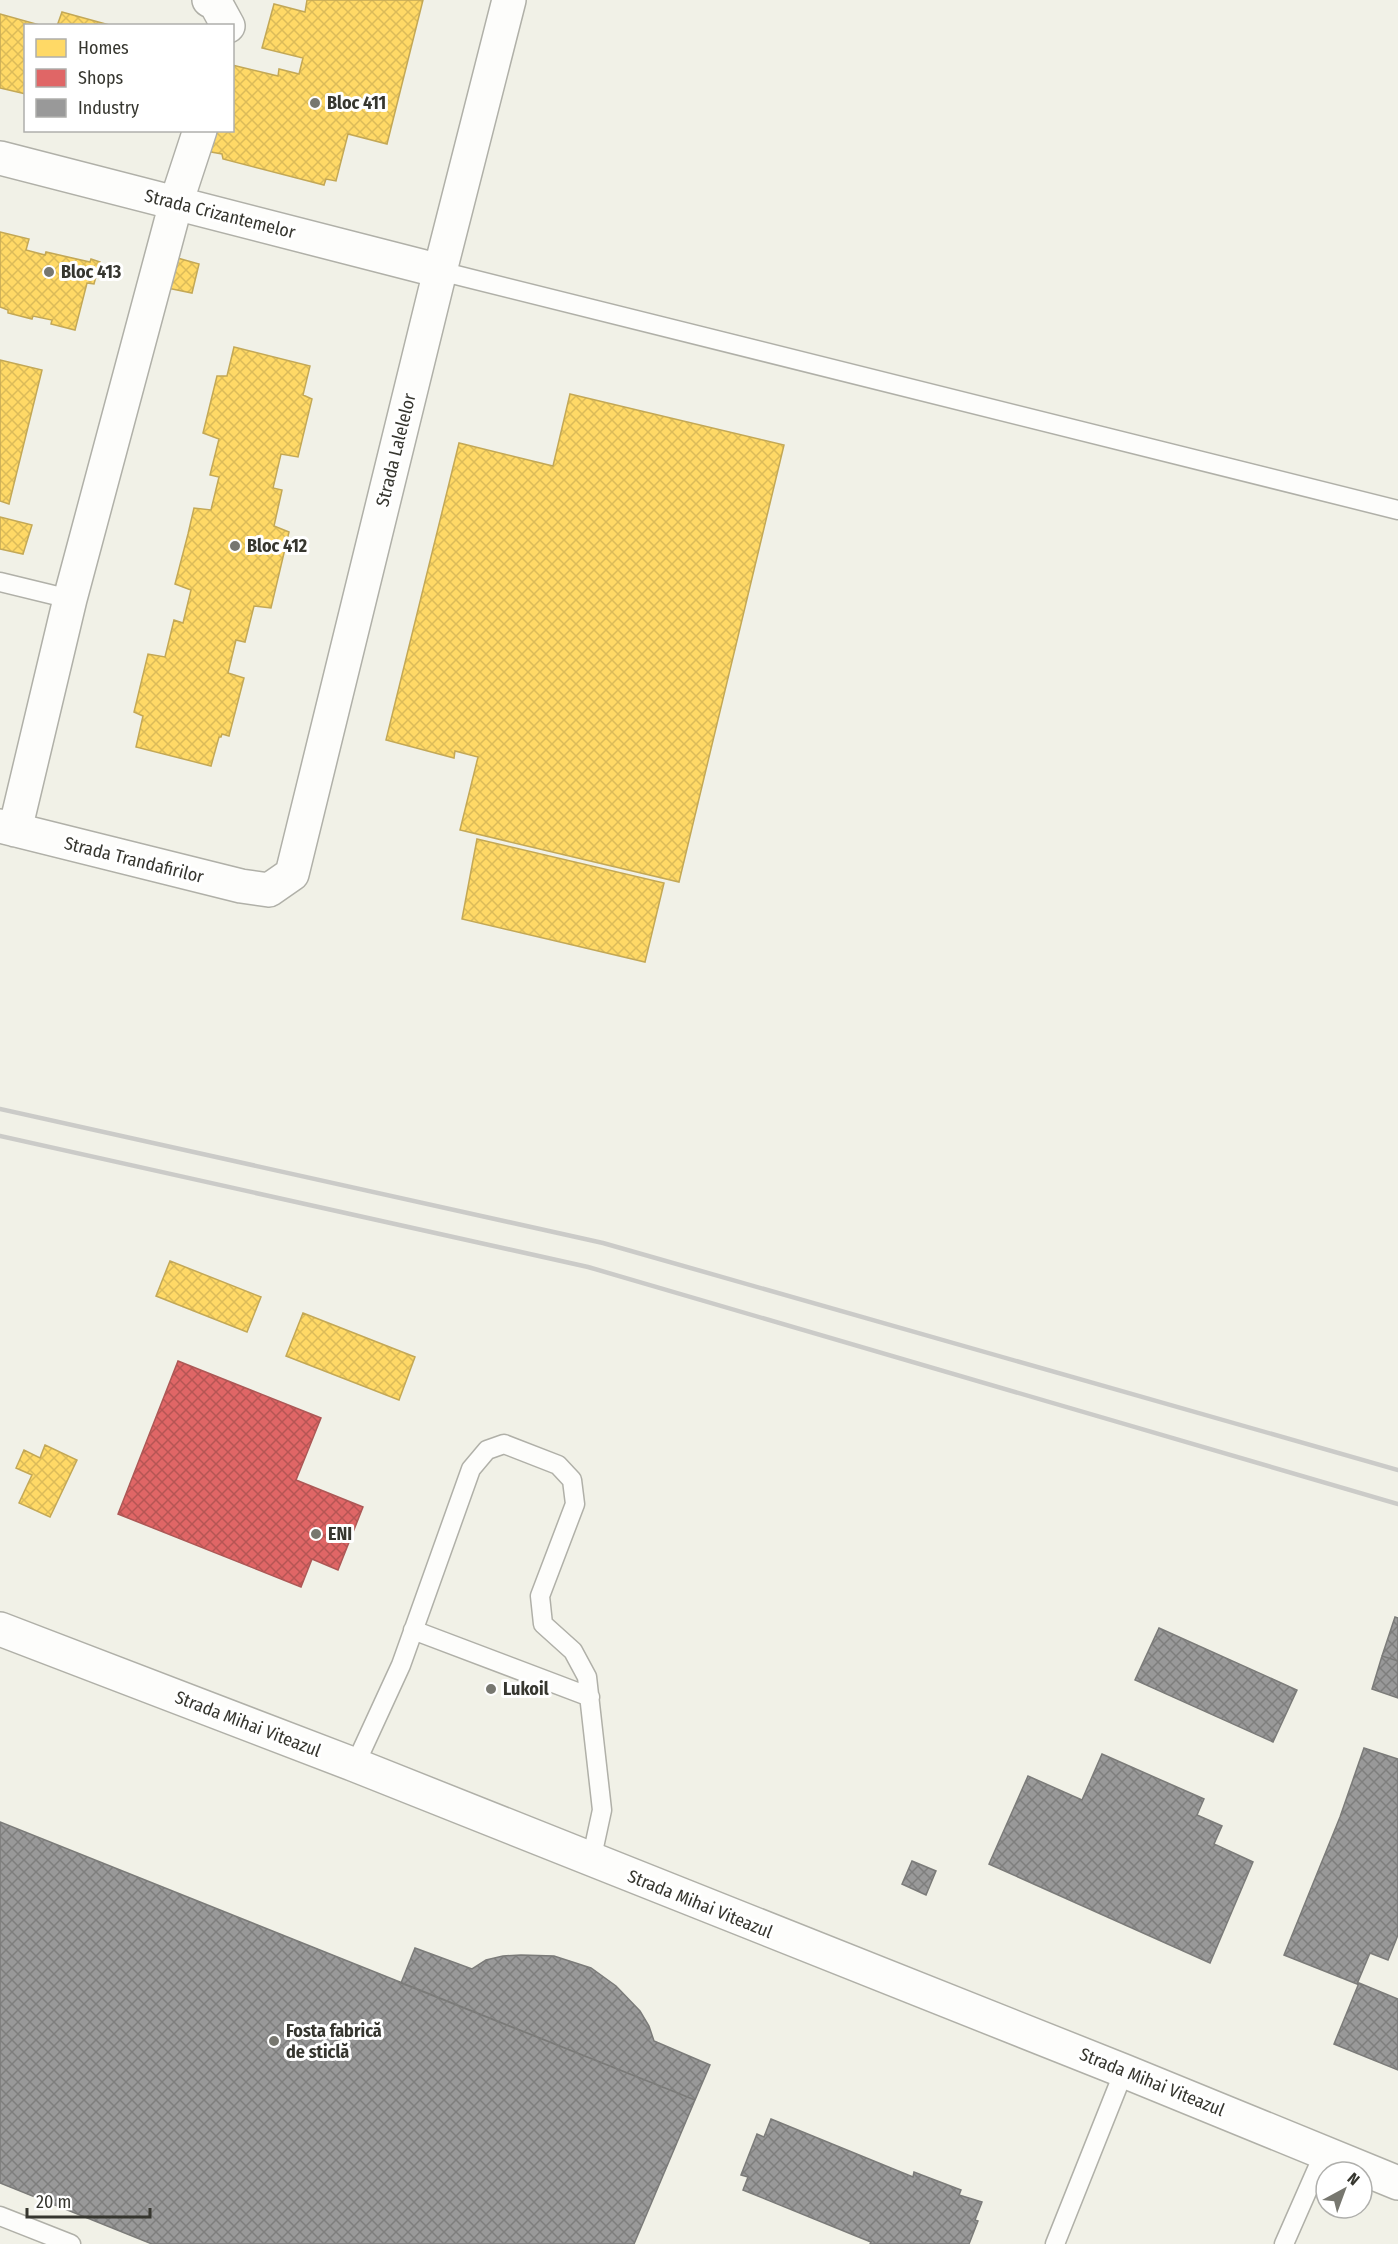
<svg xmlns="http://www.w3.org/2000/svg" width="1398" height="2244" font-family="'Fira Sans Condensed',sans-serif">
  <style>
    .homes { fill: url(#homes-cross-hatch); stroke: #c3a856; stroke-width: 1.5 }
    .shops { fill: url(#shops-cross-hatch); stroke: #ad5856; stroke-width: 1.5 }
    .industry { fill: url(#industry-cross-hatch); stroke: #7b7b79; stroke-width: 1.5 }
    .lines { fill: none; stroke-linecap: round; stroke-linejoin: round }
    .service-casing { stroke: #b0b0a8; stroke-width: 21 }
    .minor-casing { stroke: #b0b0a8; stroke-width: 36 }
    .trunk-casing { stroke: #b0b0a8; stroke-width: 36 }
    .service { stroke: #fdfdfb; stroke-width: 18 }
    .minor { stroke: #fdfdfb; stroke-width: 33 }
    .trunk { stroke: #fdfdfb; stroke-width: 33 }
    .rail { stroke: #cbcbc8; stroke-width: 4.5 }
    .poi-dot { fill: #77776f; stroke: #fff; stroke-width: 2 }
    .labels { text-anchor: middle; stroke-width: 6; stroke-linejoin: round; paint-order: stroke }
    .poi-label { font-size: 18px; font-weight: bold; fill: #36362f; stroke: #fff; text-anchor: start }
    .street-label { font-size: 18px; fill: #36362f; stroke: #fff }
  </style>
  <defs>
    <pattern id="homes-cross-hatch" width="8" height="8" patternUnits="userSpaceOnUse" patternTransform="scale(1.5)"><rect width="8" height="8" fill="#ffd966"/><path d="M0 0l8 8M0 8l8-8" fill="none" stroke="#dbbb59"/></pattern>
    <pattern id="shops-cross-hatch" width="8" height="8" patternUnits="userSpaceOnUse" patternTransform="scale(1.5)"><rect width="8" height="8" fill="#e06666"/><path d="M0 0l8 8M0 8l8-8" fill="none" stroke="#b65554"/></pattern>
    <pattern id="industry-cross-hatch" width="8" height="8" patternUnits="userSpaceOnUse" patternTransform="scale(1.5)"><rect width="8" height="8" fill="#999"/><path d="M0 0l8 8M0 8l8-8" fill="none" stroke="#7e7e7d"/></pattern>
  </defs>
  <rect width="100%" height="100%" fill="#f1f1e7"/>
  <path class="homes" d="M 307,0 L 423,0 L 387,144 L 348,134 L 336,181 L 326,179 L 324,185 L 223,159 L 222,154 L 205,151 L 210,130 L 232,130 L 232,65 L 278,76 L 279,69 L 299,74 L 303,58 L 262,48 L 274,4 L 305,12 Z
    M 62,12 L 113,26 L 57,26 Z
    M 0,14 L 43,26 L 26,26 L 26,94 L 0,88 Z
    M 0,232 L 29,239 L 26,250 L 45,255 L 46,252 L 90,262 L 91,259 L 100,262 L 94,284 L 87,283 L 75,330 L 51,324 L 52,320 L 33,316 L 32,319 L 8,313 L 8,310 L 0,307 Z
    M 174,257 L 199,264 L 192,293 L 167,288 Z
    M 234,347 L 310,366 L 303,395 L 312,399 L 298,457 L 281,454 L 273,488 L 282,490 L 274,526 L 289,532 L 271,608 L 254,606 L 245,642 L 236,640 L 228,673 L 244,678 L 229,736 L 222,734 L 221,737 L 219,737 L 211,766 L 136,747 L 143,716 L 134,712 L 148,654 L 165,657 L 174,620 L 183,623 L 191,590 L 175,584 L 188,534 L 194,508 L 211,510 L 219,477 L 210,475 L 219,439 L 203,433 L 217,376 L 227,376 Z
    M 0,360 L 42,370 L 9,504 L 0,501 Z
    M 570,394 L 784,445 L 679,882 L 460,830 L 478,757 L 455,751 L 454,758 L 386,740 L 459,443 L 553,466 Z
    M 0,517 L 32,525 L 23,554 L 0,549 Z
    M 477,839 L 664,883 L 645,962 L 462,919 Z
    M 170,1261 L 261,1297 L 247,1332 L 156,1296 Z
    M 303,1313 L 415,1357 L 399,1400 L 286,1356 Z
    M 45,1445 L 77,1460 L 50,1517 L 19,1503 L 32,1475 L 16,1468 L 24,1450 L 40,1458 Z"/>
  <path class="shops" d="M 178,1361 L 321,1418 L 296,1480 L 363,1507 L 338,1570 L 312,1559 L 301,1587 L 118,1514 Z"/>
  <path class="industry" d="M 1395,1617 L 1398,1618 L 1398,1661 L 1382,1656 Z
    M 1159,1628 L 1297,1690 L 1273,1742 L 1135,1680 Z
    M 1382,1656 L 1398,1661 L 1398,1698 L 1372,1689 Z
    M 1364,1748 L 1398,1759 L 1398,1935 L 1388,1960 L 1370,1953 L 1357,1984 L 1284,1955 L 1340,1817 Z
    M 1102,1754 L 1204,1799 L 1197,1815 L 1222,1826 L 1214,1844 L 1253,1862 L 1210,1963 L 989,1864 L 1028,1776 L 1082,1800 Z
    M 0,1822 L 695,2100 L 634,2244 L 152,2244 L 0,2183 Z
    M 912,1861 L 936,1871 L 926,1895 L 902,1884 Z
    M 415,1948 L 472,1969 L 486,1960 L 503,1956 L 521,1955 L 554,1956 L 591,1968 L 616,1986 L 640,2011 L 649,2026 L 654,2041 L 710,2065 L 695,2100 L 401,1983 Z
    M 1359,1983 L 1398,1999 L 1398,2070 L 1334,2044 Z
    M 771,2119 L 913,2177 L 914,2172 L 961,2190 L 959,2195 L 982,2202 L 975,2220 L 978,2221 L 969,2244 L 870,2244 L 871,2242 L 856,2236 L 743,2190 L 748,2177 L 741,2175 L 757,2134 L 764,2137 Z"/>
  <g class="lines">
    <defs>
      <path id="service" d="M 440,271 L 1398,510
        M 0,582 L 70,599
        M 413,1630 L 590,1697
        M 355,1765 L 401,1665 L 471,1469 L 487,1450 L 504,1444 L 558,1465 L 572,1480 L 575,1504 L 540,1596 L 543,1624 L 573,1651 L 587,1677 L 602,1810 L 591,1861
        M 0,2216 L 71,2244
        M 1055,2244 L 1124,2071
        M 1284,2244 L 1324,2153"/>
      <path id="minor" d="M 209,0 L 216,4 L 228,26
        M 0,158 L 440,271
        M 0,826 L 241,886 L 269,890 L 292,874 L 440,271 L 509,0
        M 15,830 L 70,599 L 176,203 L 200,130"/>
      <path id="trunk" d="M 0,1629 L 355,1765 L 1124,2071 L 1398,2183"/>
    </defs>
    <use href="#service" class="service-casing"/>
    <use href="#minor" class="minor-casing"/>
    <use href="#trunk" class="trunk-casing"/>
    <use href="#service" class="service"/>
    <use href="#minor" class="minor"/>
    <use href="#trunk" class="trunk"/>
    <path class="rail" d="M 0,1109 L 603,1243 L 1398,1470
      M 0,1136 L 588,1267 L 1398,1504"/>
  </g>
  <g class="poi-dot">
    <circle cx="315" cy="103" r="6"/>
    <circle cx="49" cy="272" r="6"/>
    <circle cx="235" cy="546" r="6"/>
    <circle cx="316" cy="1534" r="6"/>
    <circle cx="491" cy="1689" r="6"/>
    <circle cx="274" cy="2041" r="6"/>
  </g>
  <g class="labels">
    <g class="poi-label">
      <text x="327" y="109">Bloc 411</text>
      <text x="61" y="278">Bloc 413</text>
      <text x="247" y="552">Bloc 412</text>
      <text x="328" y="1540">ENI</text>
      <text x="503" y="1695">Lukoil</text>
      <text x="286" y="2037">Fosta fabrică<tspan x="286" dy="21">de sticlă</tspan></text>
    </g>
    <g class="street-label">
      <text transform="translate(220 214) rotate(14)" y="6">Strada Crizantemelor</text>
      <text transform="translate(396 450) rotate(-76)" y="6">Strada Lalelelor</text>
      <text transform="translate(134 860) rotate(14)" y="6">Strada Trandafirilor</text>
      <text transform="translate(248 1724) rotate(21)" y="6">Strada Mihai Viteazul</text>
      <text transform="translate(700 1904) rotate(22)" y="6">Strada Mihai Viteazul</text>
      <text transform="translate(1152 2082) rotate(22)" y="6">Strada Mihai Viteazul</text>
    </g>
  </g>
  <rect x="24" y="24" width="210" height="108" fill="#ffffff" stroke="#afafac" stroke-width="1.5"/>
  <rect x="36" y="39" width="30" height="18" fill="#ffd966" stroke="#afafac" stroke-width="1.5"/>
  <text x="78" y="54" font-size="18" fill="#36362f">Homes</text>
  <rect x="36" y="69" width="30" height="18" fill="#e06666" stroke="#afafac" stroke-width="1.5"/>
  <text x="78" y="84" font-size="18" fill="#36362f">Shops</text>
  <rect x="36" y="99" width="30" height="18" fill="#999999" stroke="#afafac" stroke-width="1.5"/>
  <text x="78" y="114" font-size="18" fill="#36362f">Industry</text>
  <g transform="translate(1344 2190) rotate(41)"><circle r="28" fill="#ffffff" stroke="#afafac" stroke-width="1.5"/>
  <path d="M0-4.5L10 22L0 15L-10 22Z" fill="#77776f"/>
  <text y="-9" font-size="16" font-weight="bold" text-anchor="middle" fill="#36362f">N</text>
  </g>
  <path d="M27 2208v9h123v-9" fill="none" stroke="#36362f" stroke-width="3"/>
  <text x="36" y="2208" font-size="18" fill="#36362f" stroke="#ffffff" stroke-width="4.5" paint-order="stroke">20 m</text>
</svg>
